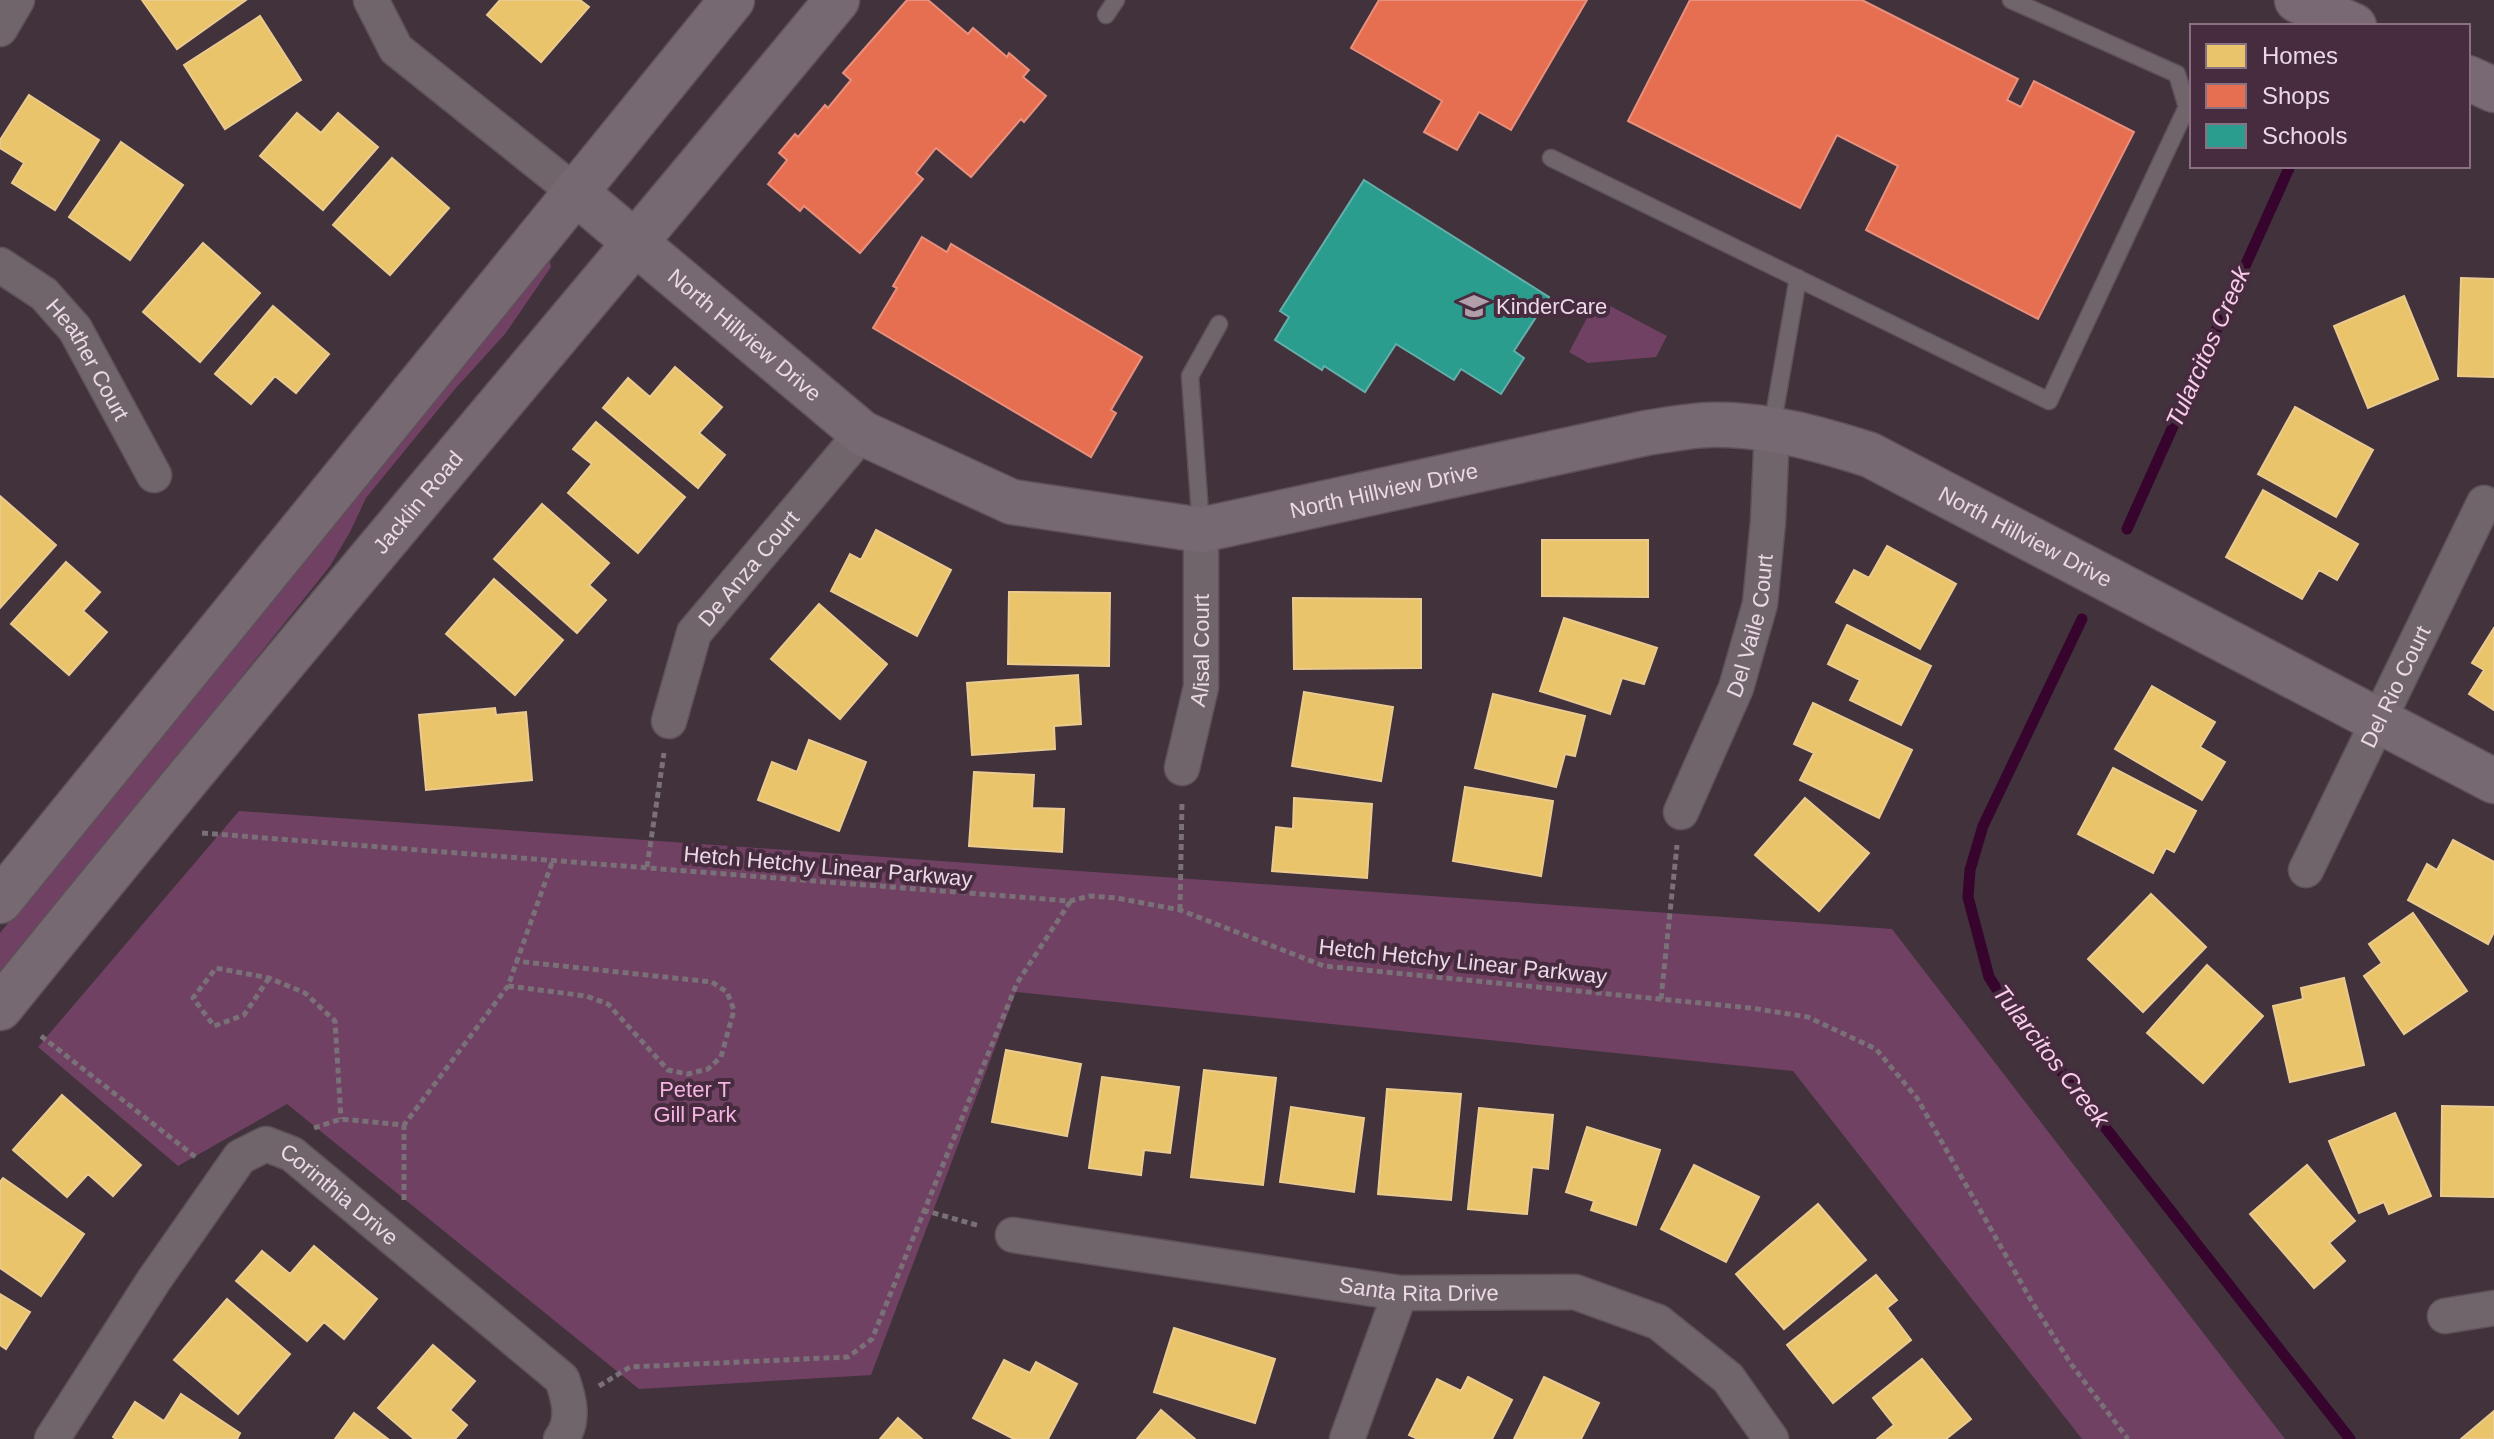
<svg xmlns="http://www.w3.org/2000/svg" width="2494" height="1439" font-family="Arial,sans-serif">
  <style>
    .green { fill: #704163 }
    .homes { fill: #e9c46a; stroke: #eaca8f; stroke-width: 2 }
    .shops { fill: #e76f51; stroke: #e88f7d; stroke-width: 2 }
    .schools { fill: #2a9d8f; stroke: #64afa9; stroke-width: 2 }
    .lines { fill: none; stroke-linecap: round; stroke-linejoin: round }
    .stream { stroke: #36042d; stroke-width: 11 }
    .lane-casing { stroke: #5e515a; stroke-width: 19 }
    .street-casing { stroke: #5e515a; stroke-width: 37 }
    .secondary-casing { stroke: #5e515a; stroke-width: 47 }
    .highway-casing { stroke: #5e515a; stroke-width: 47 }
    .path { stroke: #7a7077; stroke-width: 5; stroke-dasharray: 6 4; stroke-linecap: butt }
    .lane { stroke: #71656c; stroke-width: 16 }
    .street { stroke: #71656c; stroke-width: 34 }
    .secondary { stroke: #766972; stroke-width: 44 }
    .highway { stroke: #796974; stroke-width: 44 }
    .labels { text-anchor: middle; stroke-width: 8; stroke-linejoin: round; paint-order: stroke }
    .poi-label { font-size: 22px; fill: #ebd9e5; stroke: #472c3f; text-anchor: start }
    .street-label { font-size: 22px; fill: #ebd9e5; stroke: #472c3f }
    .park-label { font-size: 22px; fill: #f4b3e0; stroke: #472c3f }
    .water-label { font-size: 24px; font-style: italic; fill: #f9cdeb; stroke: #472c3f }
  </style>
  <rect width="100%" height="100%" fill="#41323c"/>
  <path class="green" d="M 548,254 L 551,267 L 505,334 L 455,389 L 366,498 L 350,532 L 330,566 L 315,585 L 0,978 L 0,933 Z
    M 1597,299 L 1667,336 L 1656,357 L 1588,363 L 1569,352 Z
    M 239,811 L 1892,929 L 2285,1439 L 2082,1439 L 1793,1071 L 1016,992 L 871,1375 L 639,1389 L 287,1104 L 178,1166 L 38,1047 Z"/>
  <path class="homes" d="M 142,0 L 246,0 L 177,49 Z
    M 500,0 L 580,0 L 589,7 L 541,62 L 487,15 Z
    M 260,16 L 301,80 L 225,129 L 184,65 Z
    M 29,95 L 99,140 L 55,210 L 12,183 L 24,163 L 0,148 L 0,140 Z
    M 297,113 L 321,133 L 338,113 L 378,147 L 323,210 L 260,156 Z
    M 121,142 L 183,185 L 130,260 L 69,217 Z
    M 392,158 L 449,208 L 390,275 L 333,225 Z
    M 203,243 L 260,293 L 200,362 L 143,312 Z
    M 2461,278 L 2494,279 L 2494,377 L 2458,376 Z
    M 2404,296 L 2438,379 L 2368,408 L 2334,326 Z
    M 273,306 L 329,354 L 296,393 L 275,376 L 251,404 L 215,374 Z
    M 675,367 L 722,407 L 699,433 L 725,455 L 698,488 L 603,408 L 628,378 L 650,397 Z
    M 2295,407 L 2373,450 L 2336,517 L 2258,474 Z
    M 596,422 L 685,497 L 638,553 L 568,493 L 592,464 L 573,449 Z
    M 2263,490 L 2358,544 L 2337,580 L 2319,570 L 2302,599 L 2226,557 Z
    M 0,496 L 56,545 L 0,608 Z
    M 542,504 L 609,563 L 589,585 L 606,600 L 577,633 L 494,559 Z
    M 876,530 L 951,570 L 917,636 L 831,591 L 850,554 L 861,560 Z
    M 1542,540 L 1648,540 L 1648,597 L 1542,596 Z
    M 1887,546 L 1956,584 L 1920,649 L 1836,602 L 1854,570 L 1869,578 Z
    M 66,562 L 100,592 L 83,611 L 107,632 L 69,675 L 11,624 Z
    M 494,579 L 563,640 L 515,695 L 446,634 Z
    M 1009,592 L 1110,593 L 1109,666 L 1008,664 Z
    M 1293,598 L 1421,599 L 1421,668 L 1294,669 Z
    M 819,604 L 887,664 L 840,719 L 771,659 Z
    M 1564,618 L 1657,648 L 1644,684 L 1622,678 L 1610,714 L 1540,691 Z
    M 1847,625 L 1931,666 L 1901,725 L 1850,700 L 1860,680 L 1828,664 Z
    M 2494,628 L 2494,710 L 2469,694 L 2484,670 L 2472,663 Z
    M 1078,675 L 1081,724 L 1054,726 L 1055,749 L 972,755 L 967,683 Z
    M 2152,686 L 2215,722 L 2200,747 L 2225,762 L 2202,800 L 2115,749 Z
    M 1304,692 L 1393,707 L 1381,781 L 1292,766 Z
    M 1493,694 L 1585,716 L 1575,756 L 1565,754 L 1556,787 L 1475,768 Z
    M 1813,703 L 1912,750 L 1879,818 L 1800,780 L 1814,753 L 1794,744 Z
    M 495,708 L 496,715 L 526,712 L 532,780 L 426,790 L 419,715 Z
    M 809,740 L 866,762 L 839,831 L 758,800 L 772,762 L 797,772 Z
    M 2113,768 L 2196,811 L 2174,852 L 2166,848 L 2153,873 L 2078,834 Z
    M 974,772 L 1034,775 L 1032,808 L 1064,809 L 1062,852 L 969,846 Z
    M 1465,787 L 1553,801 L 1541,876 L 1453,861 Z
    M 1294,798 L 1372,804 L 1367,878 L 1272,871 L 1276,827 L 1293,829 Z
    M 1805,798 L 1869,853 L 1819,911 L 1755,855 Z
    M 2453,840 L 2494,862 L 2494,932 L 2488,944 L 2408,900 L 2427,864 L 2437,870 Z
    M 2151,894 L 2206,947 L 2143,1012 L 2088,959 Z
    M 2413,913 L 2467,991 L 2404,1034 L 2364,976 L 2382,963 L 2369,944 Z
    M 2207,965 L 2263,1016 L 2203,1083 L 2147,1033 Z
    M 2344,978 L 2364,1065 L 2290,1082 L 2273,1006 L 2303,999 L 2301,988 Z
    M 1006,1050 L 1081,1064 L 1067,1136 L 992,1122 Z
    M 1204,1070 L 1276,1078 L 1263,1185 L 1191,1177 Z
    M 1102,1077 L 1179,1087 L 1170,1153 L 1144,1150 L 1141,1175 L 1089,1168 Z
    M 1387,1089 L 1461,1094 L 1451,1200 L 1378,1194 Z
    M 62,1095 L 141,1165 L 113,1196 L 88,1174 L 67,1197 L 13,1150 Z
    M 2442,1106 L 2494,1107 L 2494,1197 L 2441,1196 Z
    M 1291,1107 L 1364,1118 L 1354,1192 L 1280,1182 Z
    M 1479,1108 L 1553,1115 L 1548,1169 L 1532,1167 L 1527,1214 L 1468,1209 Z
    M 2395,1113 L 2431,1196 L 2389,1214 L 2384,1202 L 2359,1213 L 2329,1141 Z
    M 1587,1127 L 1660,1150 L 1636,1225 L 1591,1210 L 1594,1201 L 1566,1192 Z
    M 1694,1165 L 1759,1197 L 1726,1262 L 1661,1229 Z
    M 2307,1165 L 2355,1221 L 2329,1243 L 2345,1261 L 2314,1288 L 2250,1214 Z
    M 3,1178 L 84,1234 L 41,1296 L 0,1268 L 0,1182 Z
    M 1818,1204 L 1866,1260 L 1784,1329 L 1736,1274 Z
    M 314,1246 L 377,1299 L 344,1339 L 324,1322 L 307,1341 L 236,1281 L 262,1251 L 290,1274 Z
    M 1876,1275 L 1897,1300 L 1887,1308 L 1911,1340 L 1833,1403 L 1787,1345 Z
    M 0,1294 L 30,1312 L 6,1349 L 0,1345 Z
    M 227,1299 L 290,1354 L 238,1414 L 174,1360 Z
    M 1174,1328 L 1275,1359 L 1255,1423 L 1154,1392 Z
    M 433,1345 L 475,1381 L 450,1410 L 467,1425 L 455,1439 L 414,1439 L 378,1408 Z
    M 1922,1359 L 1971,1419 L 1946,1439 L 1877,1439 L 1894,1425 L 1873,1398 Z
    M 1004,1360 L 1030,1373 L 1036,1362 L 1077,1384 L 1048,1439 L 1014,1439 L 973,1418 Z
    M 1468,1377 L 1512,1400 L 1492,1439 L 1418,1439 L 1409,1435 L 1437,1379 L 1461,1391 Z
    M 1544,1377 L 1599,1403 L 1581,1439 L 1514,1439 Z
    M 181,1394 L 240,1433 L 237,1439 L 116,1439 L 113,1437 L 135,1402 L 164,1421 Z
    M 1161,1410 L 1195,1439 L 1137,1439 Z
    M 2494,1411 L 2494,1439 L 2461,1439 Z
    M 354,1413 L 388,1439 L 335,1439 Z
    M 898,1418 L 922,1439 L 880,1439 Z"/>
  <path class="shops" d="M 907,0 L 928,0 L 968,34 L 973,28 L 1007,57 L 1009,53 L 1029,70 L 1023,77 L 1046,96 L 1024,122 L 1021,119 L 971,177 L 936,148 L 916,173 L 923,179 L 860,253 L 804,206 L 800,211 L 768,184 L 787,160 L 779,153 L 795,134 L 798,137 L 825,105 L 828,108 L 851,80 L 843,73 Z
    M 1379,0 L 1587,0 L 1511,130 L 1479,112 L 1457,150 L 1424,132 L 1442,101 L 1351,48 Z
    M 1690,0 L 1862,0 L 2018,79 L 2007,100 L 2021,107 L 2034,81 L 2134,132 L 2038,319 L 1866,230 L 1898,166 L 1837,135 L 1800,208 L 1628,121 Z
    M 922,237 L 947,252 L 951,244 L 1142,357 L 1111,410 L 1116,413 L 1091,457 L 873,328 L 897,288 L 893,286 Z"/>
  <path class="schools" d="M 1364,180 L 1549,297 L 1514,351 L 1524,358 L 1501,394 L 1461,369 L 1454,380 L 1396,344 L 1365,392 L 1324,366 L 1322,370 L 1275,340 L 1289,317 L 1280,311 Z"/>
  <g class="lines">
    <path class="stream" d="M 2127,529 L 2290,166
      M 2082,619 L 1983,826 L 1970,870 L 1968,897 L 1989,977 L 1998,991 L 2350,1439"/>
    <defs>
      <path id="lane" d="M 1106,15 L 1116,0
        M 1551,158 L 2049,401 L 2187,107 L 2177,74 L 2011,0
        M 1772,427 L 1798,278
        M 1201,527 L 1190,376 L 1219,324"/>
      <g id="street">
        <path d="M 371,0 L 396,49 L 575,192"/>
        <path d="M 0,29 L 17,0"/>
        <path id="s1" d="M 0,265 L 44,294 L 75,329 L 154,475"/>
        <path id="s2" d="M 669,721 L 694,633 L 862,433"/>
        <path id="s3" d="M 1182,768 L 1201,687 L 1201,530"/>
        <path id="s4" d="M 1681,812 L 1736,688 L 1760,604 L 1768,522 L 1772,429"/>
        <path id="s5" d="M 2306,870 L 2484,503"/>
        <path id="s6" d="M 1013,1235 L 1400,1293 L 1575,1292 L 1658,1322 L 1728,1378 L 1771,1439"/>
        <path d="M 2445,1316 L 2494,1308"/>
        <path id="s7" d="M 52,1439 L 154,1280 L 240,1157 L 266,1144 L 292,1154 L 562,1379 C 569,1398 575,1421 561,1439"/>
        <path d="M 1347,1439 L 1400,1293"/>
      </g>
      <g id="secondary">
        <path id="s8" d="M 575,192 L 862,433 L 1012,502 L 1201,530 L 1646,433 C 1666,430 1687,426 1707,425 C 1763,423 1817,438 1870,455 L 2494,781"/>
        <path d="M 0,901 L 732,0"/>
        <path id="s9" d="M 0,1008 C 274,668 559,337 837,0"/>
      </g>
      <path id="highway" d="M 2297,0 L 2354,26
        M 2468,78 L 2494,90"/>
    </defs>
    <use href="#lane" class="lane-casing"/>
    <use href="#street" class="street-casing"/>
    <use href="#secondary" class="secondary-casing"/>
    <use href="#highway" class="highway-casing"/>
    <path class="path" d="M 202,833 L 1070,901 L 1090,896 L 1117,898 L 1180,910 L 1324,966 L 1751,1008 L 1808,1017 L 1876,1049 L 1917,1098 L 2032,1302 L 2071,1364 L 2128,1439
      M 647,867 L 664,753
      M 1180,910 L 1182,803
      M 269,978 L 244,1015 L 214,1026 L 193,998 L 216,968 L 269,978 L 305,993 L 335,1021 L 341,1119
      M 508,986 L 586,996 L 608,1004 L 668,1070 L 688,1074 L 708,1069 L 721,1057 L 734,1010 L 727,992 L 712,982 L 515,961
      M 1661,999 L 1677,845
      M 41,1036 L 198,1159
      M 314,1128 L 341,1119 L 404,1125 L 508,986 L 553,860
      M 404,1200 L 404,1125
      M 923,1210 L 980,1226
      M 599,1386 L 630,1367 L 848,1357 L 872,1339 L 1017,983 L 1070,902"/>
    <use href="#lane" class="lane"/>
    <use href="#street" class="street"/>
    <use href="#secondary" class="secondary"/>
    <use href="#highway" class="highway"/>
  </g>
  <defs>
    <symbol id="school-bare" viewBox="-9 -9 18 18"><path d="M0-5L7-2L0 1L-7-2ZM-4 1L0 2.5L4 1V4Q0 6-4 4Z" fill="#b09faa" stroke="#472c3f" stroke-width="2.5" paint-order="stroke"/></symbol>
  </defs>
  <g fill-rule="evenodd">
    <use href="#school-bare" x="1454" y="286" width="40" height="40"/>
  </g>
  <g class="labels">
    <g class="poi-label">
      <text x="1496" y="314">KinderCare</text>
    </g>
    <g class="street-label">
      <text dy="8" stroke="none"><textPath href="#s8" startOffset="222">North Hillview Drive</textPath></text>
      <text dy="8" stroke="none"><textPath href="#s1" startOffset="132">Heather Court</textPath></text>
      <text dy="8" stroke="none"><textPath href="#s8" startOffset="918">North Hillview Drive</textPath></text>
      <text dy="8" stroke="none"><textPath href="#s9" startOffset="656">Jacklin Road</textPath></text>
      <text dy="8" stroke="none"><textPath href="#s8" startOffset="1590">North Hillview Drive</textPath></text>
      <text dy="8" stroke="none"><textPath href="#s2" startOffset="176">De Anza Court</textPath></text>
      <text dy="8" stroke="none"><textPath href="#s4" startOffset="200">Del Vaile Court</textPath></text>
      <text dy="8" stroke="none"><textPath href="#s3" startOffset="120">Alisal Court</textPath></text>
      <text dy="8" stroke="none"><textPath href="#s5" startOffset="204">Del Rio Court</textPath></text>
      <text transform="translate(828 866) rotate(5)" y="8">Hetch Hetchy Linear Parkway</text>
      <text transform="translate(1463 961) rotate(6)" y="8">Hetch Hetchy Linear Parkway</text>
      <text dy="8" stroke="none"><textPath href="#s7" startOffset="458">Corinthia Drive</textPath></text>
      <text dy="8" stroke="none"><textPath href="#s6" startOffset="410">Santa Rita Drive</textPath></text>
    </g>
    <g class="park-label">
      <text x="695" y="1097">Peter T<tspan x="695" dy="25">Gill Park</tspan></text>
    </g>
    <g class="water-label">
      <text transform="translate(2208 347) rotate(-66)" y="8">Tularcitos Creek</text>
      <text transform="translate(2051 1056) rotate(52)" y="8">Tularcitos Creek</text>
    </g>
  </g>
  <rect x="2190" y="24" width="280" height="144" fill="#472c3f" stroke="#897181" stroke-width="2"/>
  <rect x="2206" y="44" width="40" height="24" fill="#e9c46a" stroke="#897181" stroke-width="2"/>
  <text x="2262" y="64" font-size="24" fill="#ebd9e5">Homes</text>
  <rect x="2206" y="84" width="40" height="24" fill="#e76f51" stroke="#897181" stroke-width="2"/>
  <text x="2262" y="104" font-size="24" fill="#ebd9e5">Shops</text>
  <rect x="2206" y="124" width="40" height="24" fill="#2a9d8f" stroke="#897181" stroke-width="2"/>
  <text x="2262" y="144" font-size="24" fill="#ebd9e5">Schools</text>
</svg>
